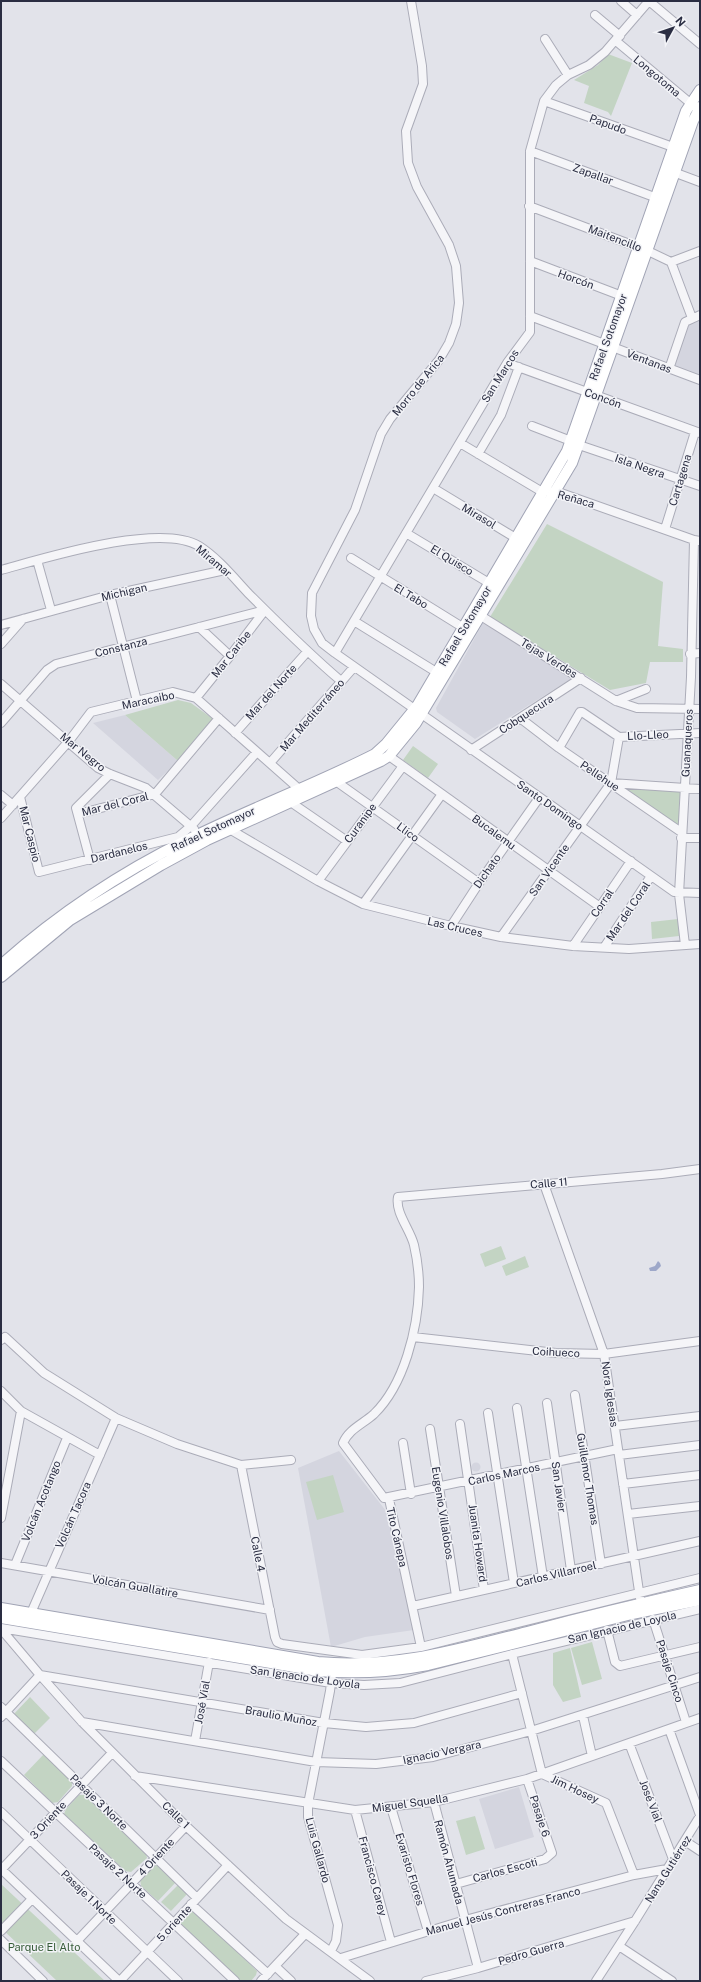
<svg xmlns="http://www.w3.org/2000/svg" width="701" height="1982" font-family="'Public Sans',sans-serif">
  <style>
    .built { fill: #d4d5df }
    .green { fill: #c3d4c3 }
    .water { fill: #9ea8c9 }
    .lines { fill: none; stroke-linecap: round; stroke-linejoin: round }
    .minor-casing { stroke: #abacb8; stroke-width: 10 }
    .major-casing { stroke: #a1a4b5; stroke-width: 12 }
    .minor { stroke: #f5f5f8; stroke-width: 8 }
    .major { stroke: #fff; stroke-width: 10 }
    .labels { text-anchor: middle; stroke-width: 3; stroke-linejoin: round; paint-order: stroke }
    .street-label { font-size: 11px; fill: #2a2d42; stroke: #f2f3f7 }
    .park-label { font-size: 11px; fill: #385d3a; stroke: #f2f3f7 }
  </style>
  <rect width="100%" height="100%" fill="#e2e3ea"/>
  <path class="built" d="M 700,318 L 700,377 L 673,367 L 687,324 Z
    M 483,623 L 574,677 L 475,739 L 437,712 L 436,708 Z
    M 125,715 L 178,761 L 158,780 L 93,723 Z
    M 339,1451 L 390,1516 L 414,1630 L 365,1637 L 331,1647 L 298,1468 Z
    M471.5 1467a4.5 4.5 0 1 1 9 0a4.5 4.5 0 1 1-9 0Z
    M 519,1787 L 534,1837 L 495,1849 L 479,1799 Z"/>
  <path class="green" d="M 608,54 L 632,63 L 611,116 L 608,112 L 584,103 L 589,86 L 574,80 L 598,65 Z
    M 547,524 L 663,582 L 658,646 L 683,649 L 683,662 L 650,662 L 646,683 L 610,690 L 490,617 Z
    M 178,700 L 191,703 L 213,719 L 178,761 L 125,715 Z
    M 413,746 L 438,764 L 428,778 L 403,760 Z
    M 622,787 L 681,792 L 679,828 Z
    M 678,919 L 679,936 L 652,939 L 651,922 Z
    M 501,1246 L 506,1259 L 485,1267 L 480,1254 Z
    M 525,1256 L 529,1267 L 506,1276 L 502,1266 Z
    M 333,1475 L 344,1512 L 317,1520 L 306,1482 Z
    M 592,1642 L 602,1679 L 582,1685 L 571,1648 Z
    M 570,1648 L 581,1697 L 563,1702 L 553,1685 L 553,1653 Z
    M 30,1697 L 50,1718 L 33,1735 L 13,1715 Z
    M 44,1754 L 72,1782 L 72,1786 L 58,1802 L 52,1803 L 24,1775 Z
    M 79,1795 L 84,1795 L 146,1853 L 147,1858 L 131,1872 L 125,1871 L 64,1814 L 66,1809 Z
    M 475,1816 L 485,1849 L 466,1855 L 456,1821 Z
    M 155,1865 L 160,1866 L 176,1882 L 158,1901 L 141,1886 L 140,1879 Z
    M 1,1884 L 105,1981 L 57,1981 L 1,1928 Z
    M 179,1884 L 188,1893 L 171,1911 L 161,1902 Z
    M 193,1909 L 257,1971 L 256,1975 L 251,1981 L 241,1981 L 180,1924 L 179,1920 L 188,1910 Z"/>
  <path class="water" d="M 658,1261 L 660,1263 L 661,1266 L 656,1271 L 650,1271 L 649,1268 L 655,1266 Z"/>
  <g class="lines">
    <defs>
      <path id="minor" d="M 411,1 L 422,66 L 423,84 L 406,131 L 408,163 L 417,187 L 449,245 L 456,266 L 459,303 L 456,324 L 449,343 L 439,360 L 390,419 L 381,434 L 355,510 L 312,593 L 311,616 L 314,629 L 322,643 L 335,653 L 674,892 L 700,893
        M 621,1 L 637,15
        M 649,1 L 700,44
        M 595,15 L 620,36
        M 545,39 L 568,75
        M 616,41 L 695,107
        M 544,101 L 673,147
        M 530,151 L 657,198
        M 676,173 L 700,182
        M 529,206 L 648,251 L 671,262 L 700,251
        M 530,261 L 622,296
        M 671,262 L 692,318
        M 530,316 L 700,380
        M 507,363 L 700,433
        M 669,369 L 685,322 L 700,315
        M 532,426 L 571,441
        M 460,443 L 539,490 L 561,493 L 694,540 L 700,541
        M 579,445 L 700,486
        M 478,454 L 501,415 L 519,367
        M 433,488 L 519,540
        M 665,529 L 695,432
        M 406,533 L 494,586
        M 351,558 L 467,630
        M 37,560 L 51,610
        M 1,570 C 45,558 160,522 199,546 C 218,558 234,578 249,594 C 279,624 309,654 341,681
        M 110,595 L 137,701
        M 481,616 L 616,701 L 637,708 L 700,709
        M 354,621 L 441,675
        M 1,625 L 110,595 L 225,570
        M 199,627 L 230,656
        M 1,644 L 23,619
        M 335,653 L 507,363 L 530,332 L 530,151 L 544,101 L 556,85 L 568,75 L 589,65 L 605,52 L 649,1
        M 690,654 L 700,653
        M 1,684 L 98,768 L 110,774 L 146,788 L 194,829
        M 196,698 L 230,656 L 265,610
        M 616,701 L 646,689
        M 520,718 L 559,748 L 681,832
        M 1,723 L 47,670 L 56,664 L 265,610
        M 235,733 L 307,652
        M 559,748 L 580,712 L 582,712 L 619,737 L 700,733
        M 471,750 L 581,678
        M 389,756 L 600,907
        M 270,763 L 354,667
        M 337,782 L 479,883
        M 611,783 L 700,789
        M 1,795 L 13,805
        M 20,797 L 39,872 L 178,837 L 191,826 L 257,752
        M 292,803 L 347,841
        M 78,814 L 155,794 L 219,718
        M 1,818 L 69,741 L 91,712 L 173,692 L 196,698 L 299,789 L 301,793
        M 231,830 L 318,881 L 363,904 L 451,926 L 501,937 L 573,946 L 629,949 L 700,944
        M 681,838 L 700,838
        M 90,860 L 76,808 L 110,774
        M 318,881 L 403,766
        M 363,904 L 442,794
        M 451,926 L 479,883 L 539,798
        M 501,937 L 611,783 L 619,737
        M 685,945 L 679,894 L 691,677 L 694,540
        M 573,946 L 631,861
        M 605,946 L 651,876
        M 544,1184 L 604,1354 L 640,1598
        M 413,1337 L 556,1353 L 604,1354 L 700,1341
        M 1,1340 L 5,1337 L 44,1373 L 116,1418 L 177,1444 L 241,1465 L 291,1460
        M 1,1391 L 21,1411 L 100,1455
        M 575,1395 L 601,1564
        M 547,1403 L 571,1570
        M 517,1408 L 543,1577
        M 488,1413 L 514,1583
        M 460,1424 L 484,1590
        M 615,1426 L 700,1416
        M 430,1429 L 456,1596
        M 403,1443 L 411,1494
        M 618,1449 L 384,1498 L 343,1443 C 349,1429 363,1424 374,1414 C 404,1385 418,1329 419,1287 C 419,1274 417,1258 414,1245 C 410,1229 395,1213 398,1197 L 662,1174 L 700,1169
        M 619,1455 L 700,1445
        M 241,1465 L 275,1637 L 277,1642 L 282,1644 L 362,1655 L 421,1647 L 700,1578
        M 623,1484 L 700,1475
        M 389,1499 L 421,1647
        M 628,1514 L 700,1506
        M 1,1518 L 21,1411
        M 1,1563 L 270,1610
        M 15,1565 L 67,1438
        M 413,1606 L 700,1541
        M 31,1613 L 116,1418
        M 653,1619 L 686,1722
        M 1,1628 L 331,1683 L 364,1685 L 400,1683 L 512,1654 L 700,1609
        M 1,1629 L 40,1675 L 82,1722 L 186,1826 L 286,1919 L 370,1981
        M 607,1630 L 615,1662 L 620,1666 L 700,1647
        M 512,1654 L 542,1774
        M 1,1707 L 197,1898
        M 583,1716 L 592,1756
        M 1,1717 L 40,1675 L 324,1723 L 366,1727 L 414,1723 L 522,1693
        M 82,1722 L 316,1762 L 376,1764 L 433,1757 L 531,1731 L 700,1677
        M 669,1729 L 700,1815
        M 195,1741 L 209,1662
        M 629,1743 L 673,1859
        M 1,1761 L 235,1981
        M 542,1774 L 606,1803 L 634,1875
        M 135,1776 L 355,1810 L 434,1802 L 527,1779 L 700,1718
        M 434,1802 L 478,1968
        M 391,1807 L 428,1931
        M 355,1810 L 391,1942
        M 1,1812 L 178,1981
        M 685,1841 L 700,1851
        M 1,1869 L 119,1981
        M 1,1870 L 112,1753
        M 456,1884 L 545,1859 L 552,1853 L 527,1779
        M 191,1904 L 268,1974
        M 1,1931 L 32,1899
        M 1,1940 L 43,1981
        M 77,1941 L 186,1826
        M 619,1946 L 672,1981
        M 331,1951 L 336,1941 L 338,1925 L 308,1817 L 308,1804 L 330,1691 L 333,1666
        M 341,1958 L 465,1920 L 634,1875 L 667,1869
        M 275,1966 L 291,1981
        M 120,1981 L 228,1865
        M 261,1981 L 305,1934
        M 426,1981 L 478,1968 L 635,1921
        M 596,1981 L 635,1921 L 700,1816"/>
      <path id="major" d="M 1,965 C 57,915 120,873 187,840 C 249,809 314,785 375,754 L 386,744 L 417,706 L 567,451 L 686,111 L 700,90
        M 1,977 L 70,920 L 161,865 L 207,840 L 381,761 L 389,756 L 416,723 L 572,463 L 693,121 L 700,107
        M 1,1608 L 318,1662 C 393,1669 456,1650 527,1632 C 584,1617 642,1603 700,1590
        M 1,1618 L 318,1671 C 355,1674 391,1672 428,1665 L 632,1614 L 700,1600"/>
    </defs>
    <use href="#minor" class="minor-casing"/>
    <use href="#major" class="major-casing"/>
    <use href="#minor" class="minor"/>
    <use href="#major" class="major"/>
  </g>
  <g class="labels">
    <g class="street-label">
      <text transform="translate(657 76) rotate(40)" y="4">Longotoma</text>
      <text transform="translate(608 124) rotate(20)" y="4">Papudo</text>
      <text transform="translate(593 174) rotate(20)" y="4">Zapallar</text>
      <text transform="translate(615 238) rotate(21)" y="4">Maitencillo</text>
      <text transform="translate(576 279) rotate(20)" y="4">Horcón</text>
      <text transform="translate(608 337) rotate(-70)" y="4">Rafael Sotomayor</text>
      <text transform="translate(649 361) rotate(21)" y="4">Ventanas</text>
      <text transform="translate(500 376) rotate(-58)" y="4">San Marcos</text>
      <text transform="translate(418 385) rotate(-51)" y="4">Morro de Arica</text>
      <text transform="translate(603 398) rotate(20)" y="4">Concón</text>
      <text transform="translate(640 466) rotate(19)" y="4">Isla Negra</text>
      <text transform="translate(680 480) rotate(-73)" y="4">Cartagena</text>
      <text transform="translate(576 499) rotate(16)" y="4">Reñaca</text>
      <text transform="translate(479 516) rotate(31)" y="4">Mirasol</text>
      <text transform="translate(452 560) rotate(31)" y="4">El Quisco</text>
      <text transform="translate(214 561) rotate(40)" y="4">Miramar</text>
      <text transform="translate(124 592) rotate(-13)" y="4">Michigan</text>
      <text transform="translate(411 596) rotate(31)" y="4">El Tabo</text>
      <text transform="translate(465 626) rotate(-59)" y="4">Rafael Sotomayor</text>
      <text transform="translate(121 647) rotate(-14)" y="4">Constanza</text>
      <text transform="translate(231 654) rotate(-52)" y="4">Mar Caribe</text>
      <text transform="translate(549 658) rotate(32)" y="4">Tejas Verdes</text>
      <text transform="translate(271 692) rotate(-48)" y="4">Mar del Norte</text>
      <text transform="translate(148 700) rotate(-12)" y="4">Maracaibo</text>
      <text transform="translate(526 714) rotate(-33)" y="4">Cobquecura</text>
      <text transform="translate(312 715) rotate(-49)" y="4">Mar Mediterráneo</text>
      <text transform="translate(648 735) rotate(-3)" y="4">Llo-Lleo</text>
      <text transform="translate(687 743) rotate(-87)" y="4">Guanaqueros</text>
      <text transform="translate(83 752) rotate(39)" y="4">Mar Negro</text>
      <text transform="translate(600 776) rotate(34)" y="4">Pellehue</text>
      <text transform="translate(115 804) rotate(-14)" y="4">Mar del Coral</text>
      <text transform="translate(550 805) rotate(35)" y="4">Santo Domingo</text>
      <text transform="translate(360 823) rotate(-54)" y="4">Curanipe</text>
      <text transform="translate(213 829) rotate(-25)" y="4">Rafael Sotomayor</text>
      <text transform="translate(408 832) rotate(36)" y="4">Llico</text>
      <text transform="translate(494 832) rotate(36)" y="4">Bucalemu</text>
      <text transform="translate(30 834) rotate(76)" y="4">Mar Caspio</text>
      <text transform="translate(119 852) rotate(-14)" y="4">Dardanelos</text>
      <text transform="translate(549 870) rotate(-55)" y="4">San Vicente</text>
      <text transform="translate(487 871) rotate(-55)" y="4">Dichato</text>
      <text transform="translate(602 903) rotate(-56)" y="4">Corral</text>
      <text transform="translate(628 911) rotate(-56)" y="4">Mar del Coral</text>
      <text transform="translate(455 927) rotate(13)" y="4">Las Cruces</text>
      <text transform="translate(549 1183) rotate(-5)" y="4">Calle 11</text>
      <text transform="translate(556 1352) rotate(3)" y="4">Coihueco</text>
      <text transform="translate(610 1394) rotate(82)" y="4">Nora Iglesias</text>
      <text transform="translate(504 1474) rotate(-12)" y="4">Carlos Marcos</text>
      <text transform="translate(588 1479) rotate(81)" y="4">Guillemor Thomas</text>
      <text transform="translate(559 1487) rotate(82)" y="4">San Javier</text>
      <text transform="translate(41 1501) rotate(-68)" y="4">Volcán Acotango</text>
      <text transform="translate(443 1513) rotate(81)" y="4">Eugenio Villalobos</text>
      <text transform="translate(73 1515) rotate(-66)" y="4">Volcán Tacora</text>
      <text transform="translate(397 1537) rotate(77)" y="4">Tito Cánepa</text>
      <text transform="translate(478 1543) rotate(82)" y="4">Juanita Howard</text>
      <text transform="translate(258 1554) rotate(79)" y="4">Calle 4</text>
      <text transform="translate(556 1574) rotate(-13)" y="4">Carlos Villarroel</text>
      <text transform="translate(135 1586) rotate(10)" y="4">Volcán Guallatire</text>
      <text transform="translate(622 1627) rotate(-13)" y="4">San Ignacio de Loyola</text>
      <text transform="translate(670 1671) rotate(72)" y="4">Pasaje Cinco</text>
      <text transform="translate(305 1677) rotate(8)" y="4">San Ignacio de Loyola</text>
      <text transform="translate(202 1702) rotate(-80)" y="4">José Vial</text>
      <text transform="translate(281 1716) rotate(10)" y="4">Braulio Muñoz</text>
      <text transform="translate(442 1752) rotate(-12)" y="4">Ignacio Vergara</text>
      <text transform="translate(575 1789) rotate(25)" y="4">Jim Hosey</text>
      <text transform="translate(651 1801) rotate(69)" y="4">José Vial</text>
      <text transform="translate(99 1802) rotate(44)" y="4">Pasaje 3 Norte</text>
      <text transform="translate(410 1803) rotate(-8)" y="4">Miguel Squella</text>
      <text transform="translate(176 1815) rotate(44)" y="4">Calle 1</text>
      <text transform="translate(540 1816) rotate(72)" y="4">Pasaje 6</text>
      <text transform="translate(48 1820) rotate(-47)" y="4">3 Oriente</text>
      <text transform="translate(318 1850) rotate(75)" y="4">Luis Gallardo</text>
      <text transform="translate(156 1857) rotate(-47)" y="4">4 Oriente</text>
      <text transform="translate(449 1862) rotate(75)" y="4">Ramón Ahumada</text>
      <text transform="translate(410 1869) rotate(73)" y="4">Evaristo Flores</text>
      <text transform="translate(668 1869) rotate(-58)" y="4">Nana Gutiérrez</text>
      <text transform="translate(505 1870) rotate(-15)" y="4">Carlos Escoti</text>
      <text transform="translate(118 1871) rotate(43)" y="4">Pasaje 2 Norte</text>
      <text transform="translate(373 1876) rotate(75)" y="4">Francisco Carey</text>
      <text transform="translate(89 1897) rotate(44)" y="4">Pasaje 1 Norte</text>
      <text transform="translate(503 1911) rotate(-15)" y="4">Manuel Jesús Contreras Franco</text>
      <text transform="translate(174 1923) rotate(-47)" y="4">5 oriente</text>
      <text transform="translate(531 1952) rotate(-16)" y="4">Pedro Guerra</text>
    </g>
    <g class="park-label">
      <text x="44" y="1951">Parque El Alto</text>
    </g>
  </g>
  <rect width="701" height="1982" fill="none" stroke="#2a2d42" stroke-width="4"/>
  <g transform="translate(673 28) rotate(50)" stroke="#f2f3f7" stroke-width="3" paint-order="stroke">
  <path d="M0-3L7 15L0 10L-7 15Z" fill="#2a2d42"/>
  <text y="-6" font-size="11" font-weight="bold" text-anchor="middle" fill="#2a2d42">N</text>
  </g>
</svg>
